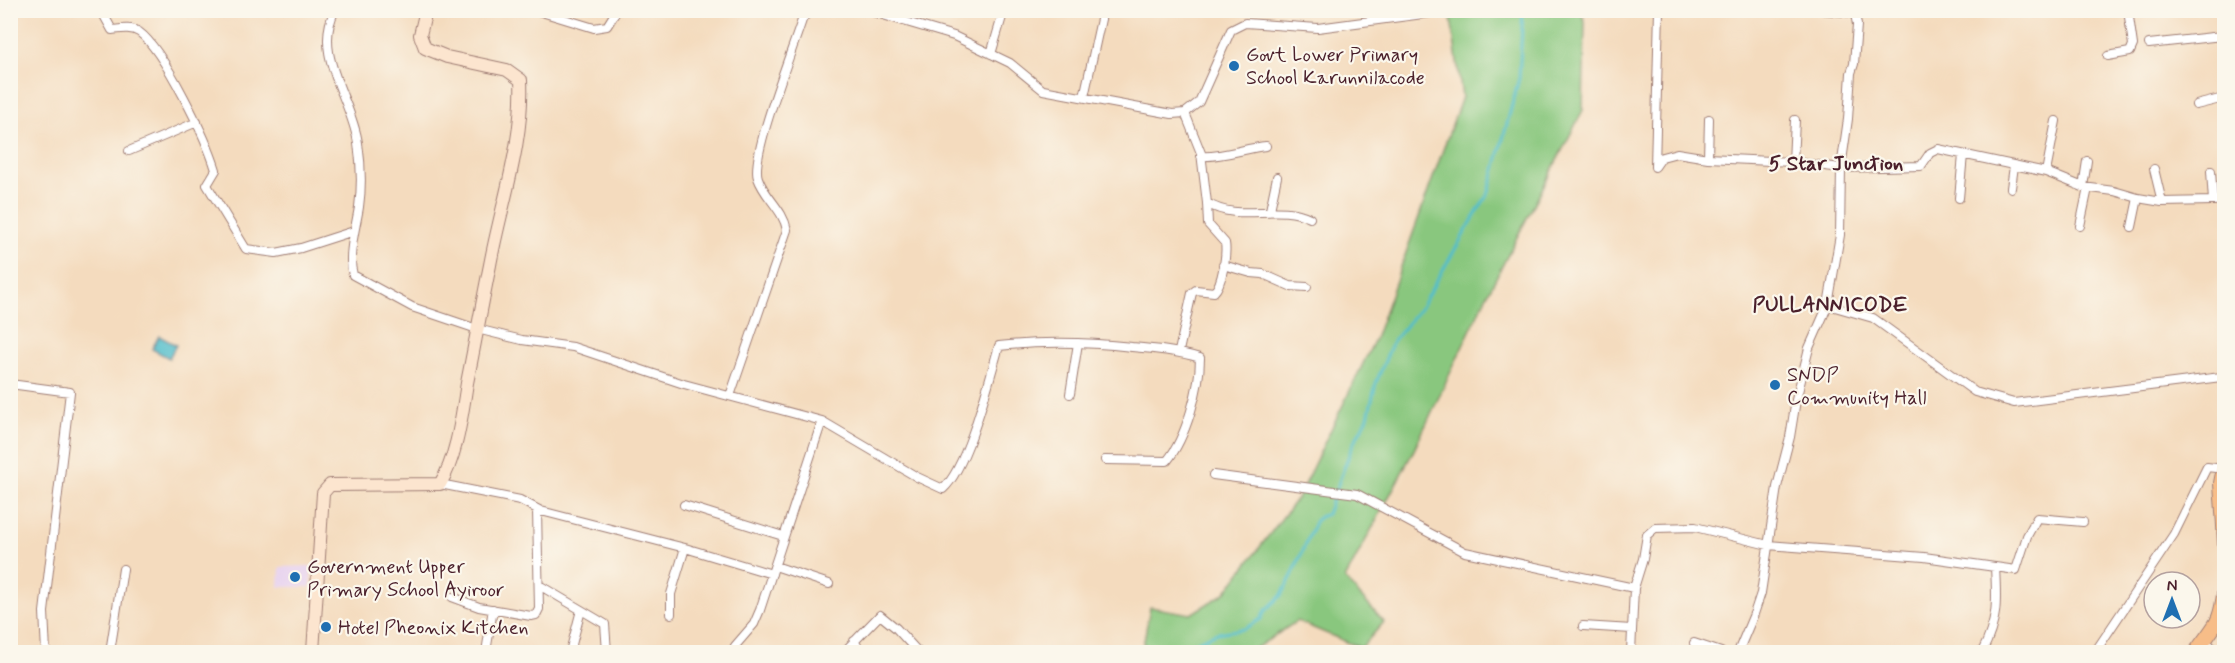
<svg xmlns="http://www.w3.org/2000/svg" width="2235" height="663" font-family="Mynerve,sans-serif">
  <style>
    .built { fill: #e7d2ef }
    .green { fill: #89c77e; stroke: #6a7354; stroke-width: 1.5 }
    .water { fill: #51bdcb; stroke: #4e6e7b; stroke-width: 1.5 }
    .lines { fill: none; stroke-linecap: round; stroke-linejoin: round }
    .stream { stroke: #51bdcb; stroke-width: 3 }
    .minor-casing { stroke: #9f7d74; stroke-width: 10 }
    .secondary-casing { stroke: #9f7d74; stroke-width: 14 }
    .primary-casing { stroke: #9f7d74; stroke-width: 16 }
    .minor { stroke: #fff; stroke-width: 8 }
    .secondary { stroke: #fce5cf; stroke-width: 12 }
    .primary { stroke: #f7bd88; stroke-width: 14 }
    .poi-dot { fill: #1f6fb2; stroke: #fbf7ec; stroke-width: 2 }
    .labels { text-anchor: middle; stroke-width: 4.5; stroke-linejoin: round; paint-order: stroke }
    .poi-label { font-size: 20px; fill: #4a1f2b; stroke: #fbf7ec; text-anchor: start }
    .neighbourhood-label { font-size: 21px; font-weight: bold; fill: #4a1f2b; stroke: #fbf7ec }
  </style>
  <rect width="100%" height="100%" fill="#fbf7ec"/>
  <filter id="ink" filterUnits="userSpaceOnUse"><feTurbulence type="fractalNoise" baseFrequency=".0167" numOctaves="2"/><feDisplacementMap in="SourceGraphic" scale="12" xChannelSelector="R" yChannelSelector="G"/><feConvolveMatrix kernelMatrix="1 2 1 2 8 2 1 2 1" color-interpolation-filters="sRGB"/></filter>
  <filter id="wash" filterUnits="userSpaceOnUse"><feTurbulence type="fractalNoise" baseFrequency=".008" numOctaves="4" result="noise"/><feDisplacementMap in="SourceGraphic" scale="24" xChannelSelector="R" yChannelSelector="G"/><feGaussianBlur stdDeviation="1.35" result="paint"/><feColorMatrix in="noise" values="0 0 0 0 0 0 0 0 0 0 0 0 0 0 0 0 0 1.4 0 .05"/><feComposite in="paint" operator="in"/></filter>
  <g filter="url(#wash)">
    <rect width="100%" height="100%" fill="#f4dbbe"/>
    <path class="built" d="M 311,566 L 311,587 L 279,587 L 280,567 Z"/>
    <path class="green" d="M 1450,11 L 1580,11 L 1585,21 L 1583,110 L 1485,299 L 1414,450 L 1345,579 L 1384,622 L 1361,648 L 1297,621 L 1250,652 L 1142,652 L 1150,607 L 1191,614 L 1225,593 L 1298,497 L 1375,339 L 1462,97 Z"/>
    <path class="water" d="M 159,336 L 176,345 L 169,358 L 152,349 Z"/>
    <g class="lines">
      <path class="stream" d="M 1182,652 L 1200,640 L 1217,633 L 1244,629 L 1261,619 L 1265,611 L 1281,596 L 1292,576 L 1315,522 L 1319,517 L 1327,514 L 1353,444 L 1368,417 L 1376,383 L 1393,341 L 1421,307 L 1489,192 L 1519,78 L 1523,10"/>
    </g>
  </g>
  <g filter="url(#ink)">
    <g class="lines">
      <defs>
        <path id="minor" d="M 101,10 L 112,30 C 121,29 131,27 139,32 C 164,50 207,140 216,170 L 207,185 L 246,249 L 276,253 L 301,248 L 354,231
          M 335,10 C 312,55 352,99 358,143 C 361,163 362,186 359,207 C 356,227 347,256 353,275 L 412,307 L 477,329 L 522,340 L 573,347 L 684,384 L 822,421 L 917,477 L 943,489 C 968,467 989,380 999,346 C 1044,341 1087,342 1132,347 C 1155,349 1177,351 1200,358 C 1200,388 1186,438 1167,461 L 1105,460
          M 535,10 L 594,28 L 607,26 L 617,10
          M 866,10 L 954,36 L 1010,63 L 1043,90 L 1172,114 L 1185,113 L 1199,102 L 1231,30 L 1245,23 L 1318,28 L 1453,10
          M 1659,10 L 1655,167 L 1662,157 L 1677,153 L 1708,158 L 1793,162 L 1841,168 L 1921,166 L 1930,153 L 1938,149 L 2046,172 L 2083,187 L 2087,161
          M 2149,44 L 2222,36 L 2224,34
          M 991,54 L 1004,10
          M 2108,56 L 2130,52 L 2133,45 L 2128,10
          M 1084,97 L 1103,10
          M 2196,105 L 2224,98
          M 1185,113 L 1201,153 L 1207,203 C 1239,223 1277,202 1310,218
          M 129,151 L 197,122
          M 1201,156 C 1219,158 1246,148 1266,146
          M 1708,158 L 1709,119
          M 1793,162 L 1795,120
          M 2154,169 L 2162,202
          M 2046,172 L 2056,121
          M 2083,187 L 2114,191 L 2138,198 L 2132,227
          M 2011,188 L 2014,166
          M 1959,198 L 1963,155
          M 2138,198 L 2162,202 L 2213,201 L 2211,171
          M 2213,201 L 2224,200
          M 1270,210 L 1277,177
          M 2080,226 L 2088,188
          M 1223,265 L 1251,273 L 1263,274 L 1290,286 L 1307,287
          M 1828,305 L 1873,318 L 1975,392 L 2014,403 L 2221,377 L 2224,379
          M 1179,351 L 1192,293 L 1196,290 L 1214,292 C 1222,285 1227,254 1225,243 L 1208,224 L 1207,203
          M 10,384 L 70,392 L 44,612 L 46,652
          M 1070,394 L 1078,343
          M 730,396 L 787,230 C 783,209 765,198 758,178 C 750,156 793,49 802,20 L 809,10
          M 1213,475 L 1357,494 L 1465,552 L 1634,588
          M 440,484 L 520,500 L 541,511 L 685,548 L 772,574
          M 684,505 L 783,536
          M 775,566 L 829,584
          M 1995,567 L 2016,570 L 2027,536 L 2037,518 L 2083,522
          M 539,585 L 605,624 L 607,652
          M 452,597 L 479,607 L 531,616 L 536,615 L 539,609 L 537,509
          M 671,614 L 671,594 L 685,548
          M 1583,626 L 1632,629
          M 2205,640 L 2216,652
          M 854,641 L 861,652
          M 1694,643 L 1721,652
          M 110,652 L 123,569
          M 486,652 L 493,609
          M 570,652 L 581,610
          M 732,652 L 735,646 L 754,624 L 760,610 L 822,421
          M 844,652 L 880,615 L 896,628 L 918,652
          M 1631,652 L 1634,588 L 1643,559 L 1647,535 L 1655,528 L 1695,527 L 1768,545 L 1924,557 L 1995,567 C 1997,602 1998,621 1982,652
          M 1738,652 L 1754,614 L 1761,593 L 1777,487 L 1790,437 L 1796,400 L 1809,348 L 1828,305 L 1840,235 L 1841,168 L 1848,119 L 1851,73 L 1854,64 L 1857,25 L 1855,13 L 1821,10
          M 2095,652 L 2174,534 L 2207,467 L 2224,469"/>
        <path id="secondary" d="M 313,652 L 323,493 L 330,485 L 440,484 C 457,457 462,414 467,383 C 475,343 482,304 490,265 C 501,205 524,142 521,80 L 507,70 L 447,57 L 425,48 L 420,35 L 426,10"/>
        <path id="primary" d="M 2196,652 C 2203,642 2211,632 2217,622 C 2232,591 2223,518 2221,483 L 2224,468"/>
      </defs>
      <use href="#minor" class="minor-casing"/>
      <use href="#secondary" class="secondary-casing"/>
      <use href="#primary" class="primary-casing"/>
      <use href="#minor" class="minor"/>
      <use href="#secondary" class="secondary"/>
      <use href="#primary" class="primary"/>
    </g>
  </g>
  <g class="poi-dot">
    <circle cx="1234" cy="66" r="6"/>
    <circle cx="1775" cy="385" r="6"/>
    <circle cx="295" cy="577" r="6"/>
    <circle cx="326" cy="627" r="6"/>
  </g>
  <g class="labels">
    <g class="poi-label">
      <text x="1246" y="61">Govt Lower Primary<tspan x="1246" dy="23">School Karunnilacode</tspan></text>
      <text x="1787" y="381">SNDP<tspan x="1787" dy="23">Community Hall</tspan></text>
      <text x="307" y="573">Government Upper<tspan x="307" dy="23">Primary School Ayiroor</tspan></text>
      <text x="338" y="634">Hotel Pheonix Kitchen</text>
    </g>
    <g class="neighbourhood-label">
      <text x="1836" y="170">5 Star Junction</text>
      <text x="1830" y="311">PULLANNICODE</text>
    </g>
  </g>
  <rect width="2235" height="663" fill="none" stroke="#fbf7ec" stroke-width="36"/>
  <g transform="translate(2172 600)"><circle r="28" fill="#fbf7ec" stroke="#b4a19f" stroke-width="1.5"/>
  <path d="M0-4.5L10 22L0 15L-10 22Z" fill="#1f6fb2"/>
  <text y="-9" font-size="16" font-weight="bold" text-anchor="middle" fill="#4a1f2b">N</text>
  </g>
</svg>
